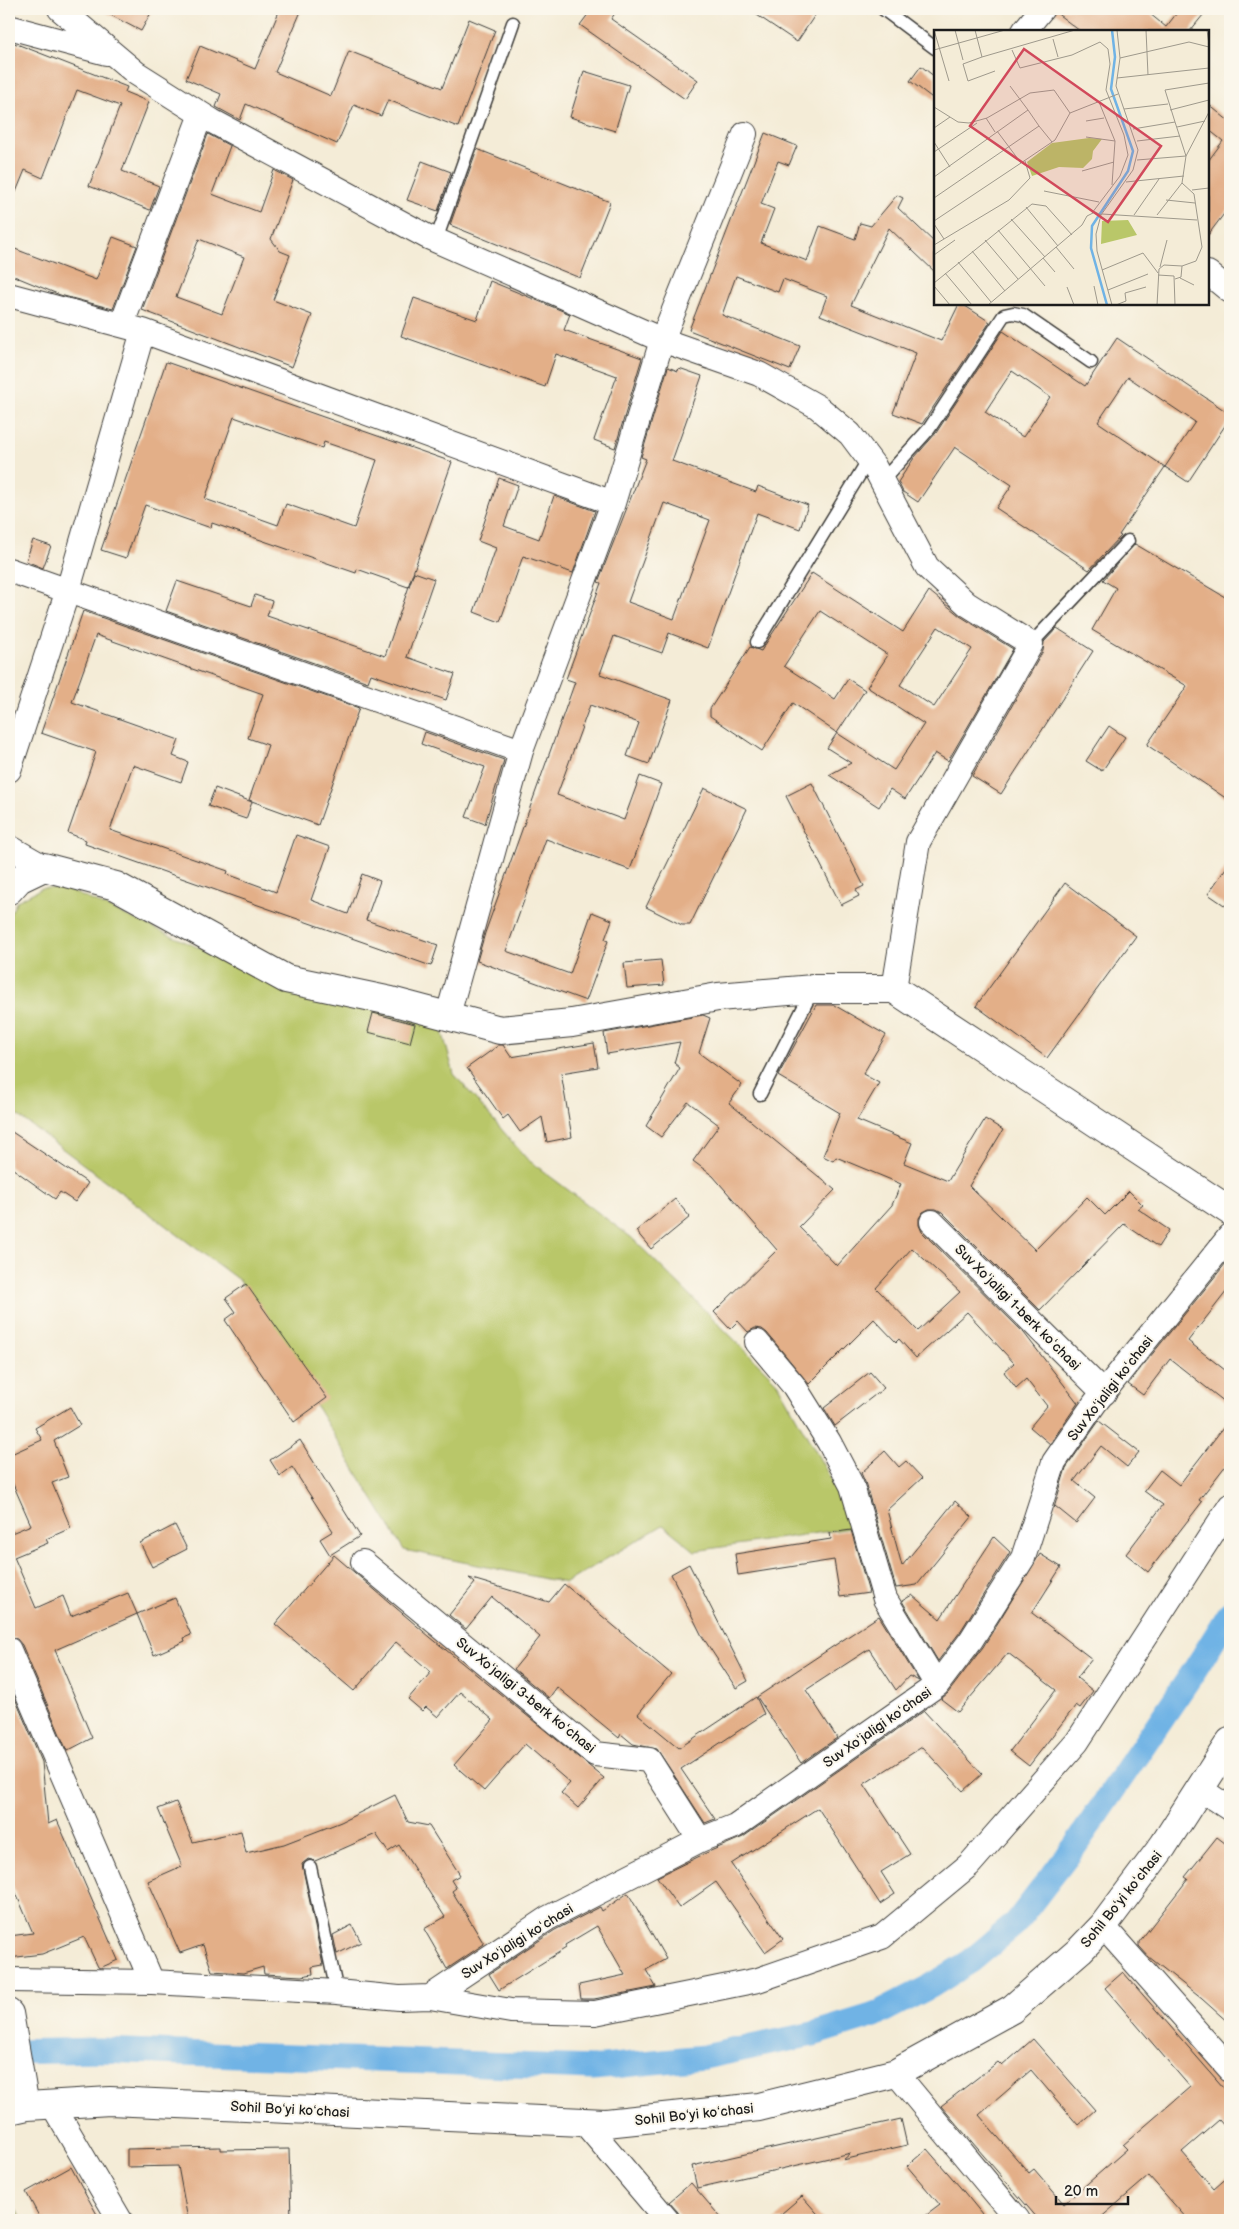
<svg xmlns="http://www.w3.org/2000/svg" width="1239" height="2229" font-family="'Balsamiq Sans',sans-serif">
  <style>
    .green { fill: #b9c769; stroke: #6a7242 }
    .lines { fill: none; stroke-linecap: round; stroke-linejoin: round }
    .canal { stroke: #70b3e5; stroke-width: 25 }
    .building { fill: #e3af88; fill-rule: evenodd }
    .lane-casing { stroke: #3c3b38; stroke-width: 15 }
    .street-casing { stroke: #3c3b38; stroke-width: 26 }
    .secondary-casing { stroke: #3c3b38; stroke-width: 30 }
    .lane { stroke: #fff; stroke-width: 12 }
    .street { stroke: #fff; stroke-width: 24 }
    .secondary { stroke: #fff; stroke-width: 28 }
    .labels { text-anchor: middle; stroke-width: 4; stroke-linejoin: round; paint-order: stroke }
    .street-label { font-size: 14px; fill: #1c1c1c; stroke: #fbf7ec }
    .inset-river { fill: none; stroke: #70b3e5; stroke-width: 2.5 }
    .inset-road { fill: none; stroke: #9e998c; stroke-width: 1 }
    .view { fill: #d1495b; fill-opacity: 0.15; stroke: #d1495b; stroke-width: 2.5 }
    .inset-edge { fill: none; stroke: #1c1c1c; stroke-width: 2.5 }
  </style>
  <rect width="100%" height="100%" fill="#fbf7ec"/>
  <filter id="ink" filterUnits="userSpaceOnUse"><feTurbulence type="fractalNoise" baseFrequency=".02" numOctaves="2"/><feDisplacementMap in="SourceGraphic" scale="10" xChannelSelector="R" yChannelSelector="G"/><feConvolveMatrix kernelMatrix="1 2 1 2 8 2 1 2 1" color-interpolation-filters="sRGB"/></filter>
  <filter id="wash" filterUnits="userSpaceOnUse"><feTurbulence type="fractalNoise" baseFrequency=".0096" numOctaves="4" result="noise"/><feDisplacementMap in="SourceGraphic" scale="20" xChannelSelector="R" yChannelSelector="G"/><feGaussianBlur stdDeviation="1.12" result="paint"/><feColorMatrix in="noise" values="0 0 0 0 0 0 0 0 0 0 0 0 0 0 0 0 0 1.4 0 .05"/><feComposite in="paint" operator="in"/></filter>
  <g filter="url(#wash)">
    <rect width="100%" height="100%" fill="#f4ecd7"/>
    <path class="green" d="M 42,888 L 66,889 L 281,984 L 441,1027 L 454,1074 L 527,1159 L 632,1238 L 776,1381 L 858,1527 L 695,1551 L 663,1525 L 566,1583 L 404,1550 L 240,1281 L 9,1109 L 9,916 L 17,901 Z
      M 9,2199 L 24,2220 L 9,2220 Z"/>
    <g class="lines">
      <path class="canal" d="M 9,2052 L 101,2050 L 593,2068 L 704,2057 L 813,2034 L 875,2015 L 931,1986 L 971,1961 L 1015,1924 L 1075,1846 L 1194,1671 L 1230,1613"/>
    </g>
    <g id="blocks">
      <path class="building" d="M 99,9 L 153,9 L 141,31 Z
        M 280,9 L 302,9 L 275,72 L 331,96 L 349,51 L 442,88 L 469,19 L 495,30 L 458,127 L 388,100 L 381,116 L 354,105 L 337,144 L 246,104 L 240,120 L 216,107 L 221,94 L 186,79 L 200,46 L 255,69 Z
        M 592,9 L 618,9 L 611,19 L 698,80 L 685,99 L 580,25 Z
        M 748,9 L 819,9 L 797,42 Z
        M 1055,9 L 1144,9 L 1166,27 L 1180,9 L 1208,9 L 1190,31 L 1080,31 L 1055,12 Z
        M 9,41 L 127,87 L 125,92 L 149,102 L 122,171 L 159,186 L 150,210 L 89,186 L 120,106 L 77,90 L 43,178 L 25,170 L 9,209 Z
        M 921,66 L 935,77 L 935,100 L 910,81 Z
        M 584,71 L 629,85 L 615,131 L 570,117 Z
        M 1208,104 L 1230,122 L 1230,206 L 1208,235 L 1208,161 L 1223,141 L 1208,129 Z
        M 765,133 L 797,146 L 789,165 L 778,161 L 761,204 L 774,209 L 761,243 L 807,261 L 820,226 L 855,239 L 860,223 L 871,226 L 897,195 L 903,198 L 898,208 L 935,243 L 935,272 L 889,228 L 851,305 L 941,341 L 959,304 L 962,304 L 990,322 L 922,424 L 893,413 L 916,353 L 820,315 L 827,296 L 783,279 L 778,292 L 736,276 L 722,315 L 800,346 L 790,370 L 689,330 Z
        M 208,134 L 230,146 L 212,194 L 259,212 L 274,170 L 293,180 L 271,239 L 280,251 L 290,255 L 273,300 L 312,315 L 292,367 L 142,310 ZM 199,239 L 244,257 L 222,314 L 176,297 Z
        M 477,149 L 610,202 L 580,278 L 450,225 Z
        M 422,161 L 451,172 L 438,211 L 407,200 Z
        M 113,237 L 137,246 L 113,309 L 60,295 L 9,274 L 9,266 L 15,249 L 96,280 Z
        M 490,281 L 570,314 L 564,330 L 642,358 L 615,448 L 594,440 L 617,376 L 556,354 L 545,387 L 401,336 L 414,298 L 477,320 Z
        M 1003,331 L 1085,386 L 1117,338 L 1230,414 L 1230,418 L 1188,482 L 1165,467 L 1119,535 L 1121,536 L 1089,570 L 996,508 L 1012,485 L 955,447 L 918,502 L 903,492 L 898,482 L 914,458 L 936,433 ZM 1012,371 L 1050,397 L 1023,437 L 985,412 ZM 1128,377 L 1195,422 L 1165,467 L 1098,422 Z
        M 166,362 L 452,462 L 408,587 L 357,569 L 356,573 L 212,523 L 211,528 L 145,505 L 126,558 L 101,550 ZM 234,417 L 322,448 L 324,442 L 377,460 L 354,528 L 286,504 L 278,525 L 205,499 Z
        M 668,367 L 678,371 L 679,368 L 702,376 L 672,461 L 756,492 L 758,486 L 808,505 L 800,529 L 757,513 L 708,648 L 669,633 L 662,653 L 614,636 L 600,674 L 672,700 L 649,764 L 627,756 L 639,723 L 590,705 L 557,795 L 624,820 L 640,776 L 661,784 L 630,870 L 546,839 L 506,951 L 570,974 L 592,912 L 612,920 L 605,939 L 608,941 L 586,1001 L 477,961 L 485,933 L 575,682 L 566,679 L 601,583 L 598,582 L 646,459 L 641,457 ZM 664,503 L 710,520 L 674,619 L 628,602 Z
        M 499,478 L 518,485 L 504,526 L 539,539 L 554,496 L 595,511 L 573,573 L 523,556 L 500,622 L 474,612 L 496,548 L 478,541 Z
        M 33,540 L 51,546 L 43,568 L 26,561 Z
        M 1135,544 L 1230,600 L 1230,801 L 1147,745 L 1187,686 L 1092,630 L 1116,588 L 1103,580 Z
        M 414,572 L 434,579 L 407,657 L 455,674 L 446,700 L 371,674 L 368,682 L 166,611 L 177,581 L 251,606 L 255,595 L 272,601 L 267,616 L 385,656 Z
        M 812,573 L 903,632 L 929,591 L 960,616 L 1013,649 L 948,761 L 935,753 L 905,799 L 890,789 L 879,807 L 829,775 L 851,763 L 827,748 L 837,733 L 793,703 L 762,751 L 710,716 L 710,709 L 750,647 L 761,651 ZM 820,611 L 888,655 L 867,687 L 924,724 L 894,770 L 837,733 L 865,690 L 848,679 L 835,699 L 784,666 ZM 938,627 L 972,649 L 934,707 L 900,685 Z
        M 83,611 L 359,708 L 318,825 L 249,800 L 268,745 L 248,738 L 263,694 L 96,635 L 72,702 L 179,740 L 173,756 L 188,762 L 181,782 L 133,765 L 110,830 L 228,871 L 227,874 L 276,892 L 296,835 L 330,847 L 311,900 L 348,914 L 362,874 L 380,881 L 366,920 L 438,945 L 431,966 L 85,844 L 86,840 L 68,833 L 96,752 L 41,733 Z
        M 1057,628 L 1093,651 L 1001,794 L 972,776 L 1043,651 L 1044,642 Z
        M 1109,726 L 1125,737 L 1102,771 L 1086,761 Z
        M 425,732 L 504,760 L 485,824 L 466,817 L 485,767 L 421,744 Z
        M 812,783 L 864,886 L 856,890 L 859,896 L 841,905 L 786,796 Z
        M 215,788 L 252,802 L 246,819 L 208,806 Z
        M 704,788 L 747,809 L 690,925 L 682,925 L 646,907 Z
        M 1230,862 L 1230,909 L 1208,894 Z
        M 1065,883 L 1136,936 L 1047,1058 L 976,1006 Z
        M 661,960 L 664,985 L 627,988 L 624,963 Z
        M 816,1005 L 834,1005 L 886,1035 L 863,1074 L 879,1083 L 857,1120 L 912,1143 L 904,1163 L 948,1181 L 985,1119 L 1003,1130 L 969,1186 L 1035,1250 L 1087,1197 L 1105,1215 L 1129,1191 L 1143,1205 L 1138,1209 L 1169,1230 L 1158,1247 L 1124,1224 L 1040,1310 L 942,1212 L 936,1209 L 929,1209 L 923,1212 L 919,1218 L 919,1225 L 922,1232 L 1024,1333 L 1078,1403 L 1050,1444 L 1030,1427 L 1047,1406 L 1026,1379 L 1016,1388 L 1004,1372 L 1014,1363 L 967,1312 L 916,1358 L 899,1339 L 896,1342 L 874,1319 L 809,1384 L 767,1333 L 762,1329 L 755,1328 L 748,1332 L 738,1321 L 730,1329 L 714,1312 L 777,1250 L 713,1176 L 693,1161 L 719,1125 L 688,1102 L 661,1137 L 646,1126 L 680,1068 L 674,1063 L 680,1042 L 607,1054 L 604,1033 L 703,1015 L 710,1018 L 699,1053 L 742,1085 L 729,1103 L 835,1190 L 799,1227 L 837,1266 L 892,1205 L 901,1184 L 836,1157 L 833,1161 L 823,1156 L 840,1113 L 778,1076 ZM 912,1248 L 960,1292 L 918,1331 L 876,1288 Z
        M 373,1013 L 415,1024 L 410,1043 L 368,1032 Z
        M 594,1043 L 598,1067 L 561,1073 L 572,1137 L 547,1142 L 542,1117 L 520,1132 L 508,1115 L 503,1119 L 467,1068 L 499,1045 L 503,1045 L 511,1057 Z
        M 9,1130 L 88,1183 L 75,1202 L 60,1192 L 55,1199 L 9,1166 Z
        M 675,1199 L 690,1217 L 651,1249 L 636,1231 Z
        M 1230,1258 L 1230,1287 L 1188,1341 L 1230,1374 L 1230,1406 L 1170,1359 L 1143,1395 L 1128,1384 Z
        M 246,1284 L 327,1398 L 294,1422 L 225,1320 L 236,1312 L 226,1298 Z
        M 870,1372 L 884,1388 L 835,1426 L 824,1408 Z
        M 70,1407 L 80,1425 L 54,1441 L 68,1477 L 52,1483 L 71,1528 L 46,1539 L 48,1543 L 14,1557 L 36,1608 L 63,1596 L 71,1616 L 128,1593 L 137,1614 L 55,1650 L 92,1738 L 67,1751 L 22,1645 L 17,1639 L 9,1637 L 9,1534 L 31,1525 L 9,1475 L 9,1455 L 42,1440 L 35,1428 Z
        M 1230,1419 L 1230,1460 L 1199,1500 L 1202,1502 L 1148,1572 L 1126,1554 L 1163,1505 L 1144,1491 L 1160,1470 L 1179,1485 Z
        M 1099,1421 L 1139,1452 L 1127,1467 L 1101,1446 L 1074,1481 L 1095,1498 L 1076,1523 L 1055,1506 L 1054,1508 L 1066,1468 Z
        M 300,1440 L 360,1536 L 330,1555 L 320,1539 L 333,1531 L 292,1467 L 280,1476 L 270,1460 Z
        M 885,1451 L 899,1467 L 906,1461 L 922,1478 L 887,1510 L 902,1566 L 955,1501 L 972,1517 L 917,1585 L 896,1588 L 865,1482 L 861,1473 Z
        M 175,1525 L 187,1549 L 152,1567 L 140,1543 Z
        M 851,1530 L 869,1593 L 840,1597 L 834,1560 L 738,1575 L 735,1554 L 831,1539 L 830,1533 Z
        M 994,1537 L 1010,1552 L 960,1632 L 938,1661 L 902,1601 L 912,1595 L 940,1619 Z
        M 1040,1554 L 1061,1567 L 1032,1613 L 1092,1659 L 1077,1678 L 1093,1691 L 1080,1708 L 1076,1705 L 1029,1766 L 1010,1751 L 1056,1690 L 1008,1653 L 958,1712 L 941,1699 L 948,1693 L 983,1647 Z
        M 334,1555 L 430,1637 L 604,1778 L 578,1808 L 561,1793 L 570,1783 L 525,1744 L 484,1791 L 454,1765 L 493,1720 L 460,1692 L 438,1717 L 426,1707 L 422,1711 L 408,1699 L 431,1672 L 396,1642 L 354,1691 L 275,1624 Z
        M 689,1564 L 748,1681 L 736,1688 L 702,1636 L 671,1574 Z
        M 469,1578 L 549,1602 L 564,1584 L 671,1674 L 638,1714 L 679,1748 L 756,1697 L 764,1714 L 681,1769 L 715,1819 L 705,1823 L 657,1749 L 633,1744 L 621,1734 L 619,1738 L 557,1687 L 549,1698 L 514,1669 L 540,1637 L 492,1597 L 466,1629 L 449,1615 L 475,1583 Z
        M 175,1598 L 191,1635 L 184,1638 L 185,1641 L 154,1655 L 137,1614 Z
        M 879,1616 L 919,1681 L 909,1676 L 896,1690 L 869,1649 L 806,1690 L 837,1738 L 801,1763 L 757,1697 Z
        M 9,1684 L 42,1762 L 48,1824 L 57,1820 L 118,1960 L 100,1968 L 98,1967 L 84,1937 L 42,1954 L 9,1958 L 9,1936 L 33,1933 L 9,1877 Z
        M 924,1711 L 982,1774 L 963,1791 L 922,1747 L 864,1784 L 910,1854 L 881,1872 L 895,1894 L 880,1904 L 818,1808 L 731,1864 L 783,1939 L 765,1952 L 716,1882 L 679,1908 L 657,1877 L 706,1853 L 743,1837 Z
        M 395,1795 L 408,1822 L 429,1826 L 460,1875 L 451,1880 L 456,1888 L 452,1891 L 484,1944 L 447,1969 L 424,1929 L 445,1917 L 399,1845 L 388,1852 L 376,1834 L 315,1861 L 308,1859 L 302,1864 L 323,1965 L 312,1967 L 313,1974 L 302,1976 L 264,1974 L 263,1967 L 243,1973 L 212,1971 L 203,1945 L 180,1953 L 148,1881 L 182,1866 L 158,1809 L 176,1802 L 193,1842 L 241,1831 L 246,1853 L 284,1844 L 341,1822 Z
        M 1217,1837 L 1230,1847 L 1230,2024 L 1202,1999 L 1149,1957 L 1139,1946 L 1139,1942 L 1188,1879 L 1185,1877 Z
        M 628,1893 L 666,1959 L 646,1970 L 656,1987 L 594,1999 L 581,1999 L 579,1985 L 625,1975 L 597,1926 L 565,1945 L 566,1948 L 499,1990 L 489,1974 L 555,1930 L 600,1907 L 602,1911 Z
        M 352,1925 L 361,1942 L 337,1954 L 333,1935 Z
        M 1123,1972 L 1230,2095 L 1230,2133 L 1219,2120 L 1182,2152 L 1214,2189 L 1230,2175 L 1230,2220 L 1188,2220 L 1149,2176 L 1098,2220 L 1039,2220 L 941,2106 L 998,2062 L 1002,2066 L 1033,2039 L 1095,2110 L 1078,2125 L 1031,2070 L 979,2115 L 1029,2173 L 1034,2169 L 1064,2204 L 1127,2149 L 1123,2145 L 1190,2087 L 1105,1988 Z
        M 901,2119 L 907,2145 L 843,2160 L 851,2153 L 697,2188 L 692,2166 Z
        M 221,2147 L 221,2150 L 289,2149 L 291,2220 L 188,2220 L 178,2166 L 127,2167 L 127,2149 Z
        M 927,2149 L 960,2187 L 987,2220 L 920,2220 L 940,2205 L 907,2166 Z
        M 71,2167 L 100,2220 L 41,2220 L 26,2192 Z
        M 691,2183 L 723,2220 L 680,2220 L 678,2212 L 669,2202 Z
        M 802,2196 L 823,2220 L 774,2220 Z"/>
    </g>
  </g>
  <g filter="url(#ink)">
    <use href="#blocks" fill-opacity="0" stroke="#3c3b38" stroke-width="1"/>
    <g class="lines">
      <defs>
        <path id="lane" d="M 883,9 L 935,48
          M 436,240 L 513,23
          M 883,480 L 929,429 L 1004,315 L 1013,313 L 1023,315 L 1091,362
          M 757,642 L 869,459
          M 1031,644 L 1128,541
          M 760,1094 L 813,989
          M 310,1867 L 337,1992"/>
        <path id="street" d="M 60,9 L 136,73 L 212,121 L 426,236 L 662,340 L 759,374 L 818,407 L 850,434 L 874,466 L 927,567 L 967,604 L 1031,644 L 918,842 L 894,989
          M 9,27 L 106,53
          M 1024,31 L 1042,9
          M 1208,273 L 1230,291
          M 9,295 L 143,331 L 613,503 L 662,340 L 745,134
          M 122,324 L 201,114
          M 9,570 L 521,751 L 448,1015
          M 521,751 L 613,503
          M 9,770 L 68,590 L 143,331
          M 9,847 L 44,867
          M 932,1222 L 1104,1393
          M 757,1342 L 794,1386 L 829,1442 L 852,1486 L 885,1599 L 937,1685
          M 363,1562 L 595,1754 L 649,1760 L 700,1840
          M 9,1650 L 152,1982
          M 1200,1789 L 1230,1809
          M 1103,1926 L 1230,2069
          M 9,1980 L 152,1982 L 337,1992 L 399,1998 L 430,1997 L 511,2011 L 595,2013 L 758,1980 L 882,1937 L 969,1865 L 1077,1742 L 1230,1506
          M 430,1997 L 548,1918 L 700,1840 L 735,1826 L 937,1685 L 971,1640 L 1023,1558 L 1054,1462 L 1095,1403 L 1230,1236
          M 9,2011 L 11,2013 L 27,2106
          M 896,2073 L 1018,2220
          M 52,2104 L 120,2220
          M 584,2122 L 667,2220"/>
        <path id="secondary" d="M 9,890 L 19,879 L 44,867 L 116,886 L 286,979 L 391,1001 L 500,1030 L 572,1023 L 718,997 L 813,989 L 894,989 L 1230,1211
          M 9,2110 L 27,2106 L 110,2101 L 606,2123 L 759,2107 L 896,2073 L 1012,2009 L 1080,1950 L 1103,1926 L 1163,1846 L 1230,1742"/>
      </defs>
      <use href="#lane" class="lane-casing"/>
      <use href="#street" class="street-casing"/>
      <use href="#secondary" class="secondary-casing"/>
      <use href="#lane" class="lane"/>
      <use href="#street" class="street"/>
      <use href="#secondary" class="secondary"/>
    </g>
  </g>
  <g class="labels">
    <g class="street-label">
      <text transform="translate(1018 1307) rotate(45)" y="5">Suv Xoʻjaligi 1-berk koʻchasi</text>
      <text transform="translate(1110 1388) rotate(-52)" y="5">Suv Xoʻjaligi koʻchasi</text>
      <text transform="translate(526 1695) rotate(39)" y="5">Suv Xoʻjaligi 3-berk koʻchasi</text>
      <text transform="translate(877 1727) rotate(-35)" y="5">Suv Xoʻjaligi koʻchasi</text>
      <text transform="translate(1121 1899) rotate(-51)" y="5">Sohil Boʻyi koʻchasi</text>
      <text transform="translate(517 1941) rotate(-32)" y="5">Suv Xoʻjaligi koʻchasi</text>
      <text transform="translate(290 2109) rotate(3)" y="5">Sohil Boʻyi koʻchasi</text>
      <text transform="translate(694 2114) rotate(-6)" y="5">Sohil Boʻyi koʻchasi</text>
    </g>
  </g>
  <g transform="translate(934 30)">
    <rect width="275" height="275" fill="#f4ecd7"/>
    <path d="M 155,108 L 168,109 L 159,121 L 158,129 L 149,138 L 125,137 L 98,146 L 93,132 L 118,113 ZM 194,190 L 203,205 L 167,214 L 168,191 Z" fill="#b9c769"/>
    <path class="inset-river" d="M 173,275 L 157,218 L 158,196 L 194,141 L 199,121 L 177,59 L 181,27 L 178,0"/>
    <path class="inset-road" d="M 0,0 L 15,51M 21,0 L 29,30M 41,0 L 48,27 L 141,0M 212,0 L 214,45M 273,0 L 275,15M 119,9 L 124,27M 0,20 L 71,0M 78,20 L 86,38 L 138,25 L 166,12 L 174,19 L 176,34 L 172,60 L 190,105 L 194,125 L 186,146 L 158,183M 48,27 L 29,34 L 34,51 L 61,41M 186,28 L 255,12 L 275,17M 183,48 L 275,38M 165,72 L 181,111 L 178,155M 0,77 L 24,92 L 35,93 L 53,88 L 96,63 L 120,60 L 136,83M 190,79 L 234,74M 94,80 L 105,96M 236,80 L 275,70M 52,88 L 61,102M 152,91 L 170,88M 243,97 L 271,91M 0,98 L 16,87M 199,99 L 241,92 L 231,60 L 275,53M 63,101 L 87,133 L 121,110 L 136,83 L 184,64M 152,107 L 181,111M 203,111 L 246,106M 0,112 L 16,137M 0,122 L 43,93M 203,130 L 252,126 L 241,92M 148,141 L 180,132M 0,147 L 94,80 L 76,56M 192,152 L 250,146M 258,160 L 275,158M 110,161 L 165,172M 0,168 L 105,96 L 118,112M 232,170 L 261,173M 92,177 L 124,216M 168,184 L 263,190M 200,185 L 225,149M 223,185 L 248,153M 77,189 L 111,227M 0,191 L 87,133M 0,194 L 10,209M 64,200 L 111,256M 51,210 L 84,249M 0,215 L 75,170 L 96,148 L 91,131M 122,217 L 140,239M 38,221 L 71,261M 0,225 L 21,210M 109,228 L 121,242M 24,232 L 57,272M 226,237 L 233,210M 168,240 L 209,223 L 224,243M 11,243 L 38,275M 224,245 L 240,246 L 241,275M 246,248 L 260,255M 241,249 L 247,247 L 248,236M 0,253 L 98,174 L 112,176 L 138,205M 0,256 L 16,275M 160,256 L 164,275M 133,257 L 140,275M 174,260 L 214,244M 54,275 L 148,195 L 153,186 L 161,182 L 167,185M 178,275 L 163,221 L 162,204 L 167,185 L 199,140 L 204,120 L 182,56 L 186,28 L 183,0M 182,275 L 192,271 L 191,263 L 212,257M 223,275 L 225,239 L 230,235 L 248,236 L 262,231 L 268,217 L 260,164 L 248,153 L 252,126 L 275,82"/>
    <path class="view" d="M 90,19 L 227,116 L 174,192 L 36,96 Z"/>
    <rect width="275" height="275" class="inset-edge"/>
  </g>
  <rect width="1239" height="2229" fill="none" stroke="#fbf7ec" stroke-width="30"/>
  <path d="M1056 2196v8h72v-8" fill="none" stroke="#1c1c1c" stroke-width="2.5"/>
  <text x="1064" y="2196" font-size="15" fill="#1c1c1c" stroke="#fbf7ec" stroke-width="4" paint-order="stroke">20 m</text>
</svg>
